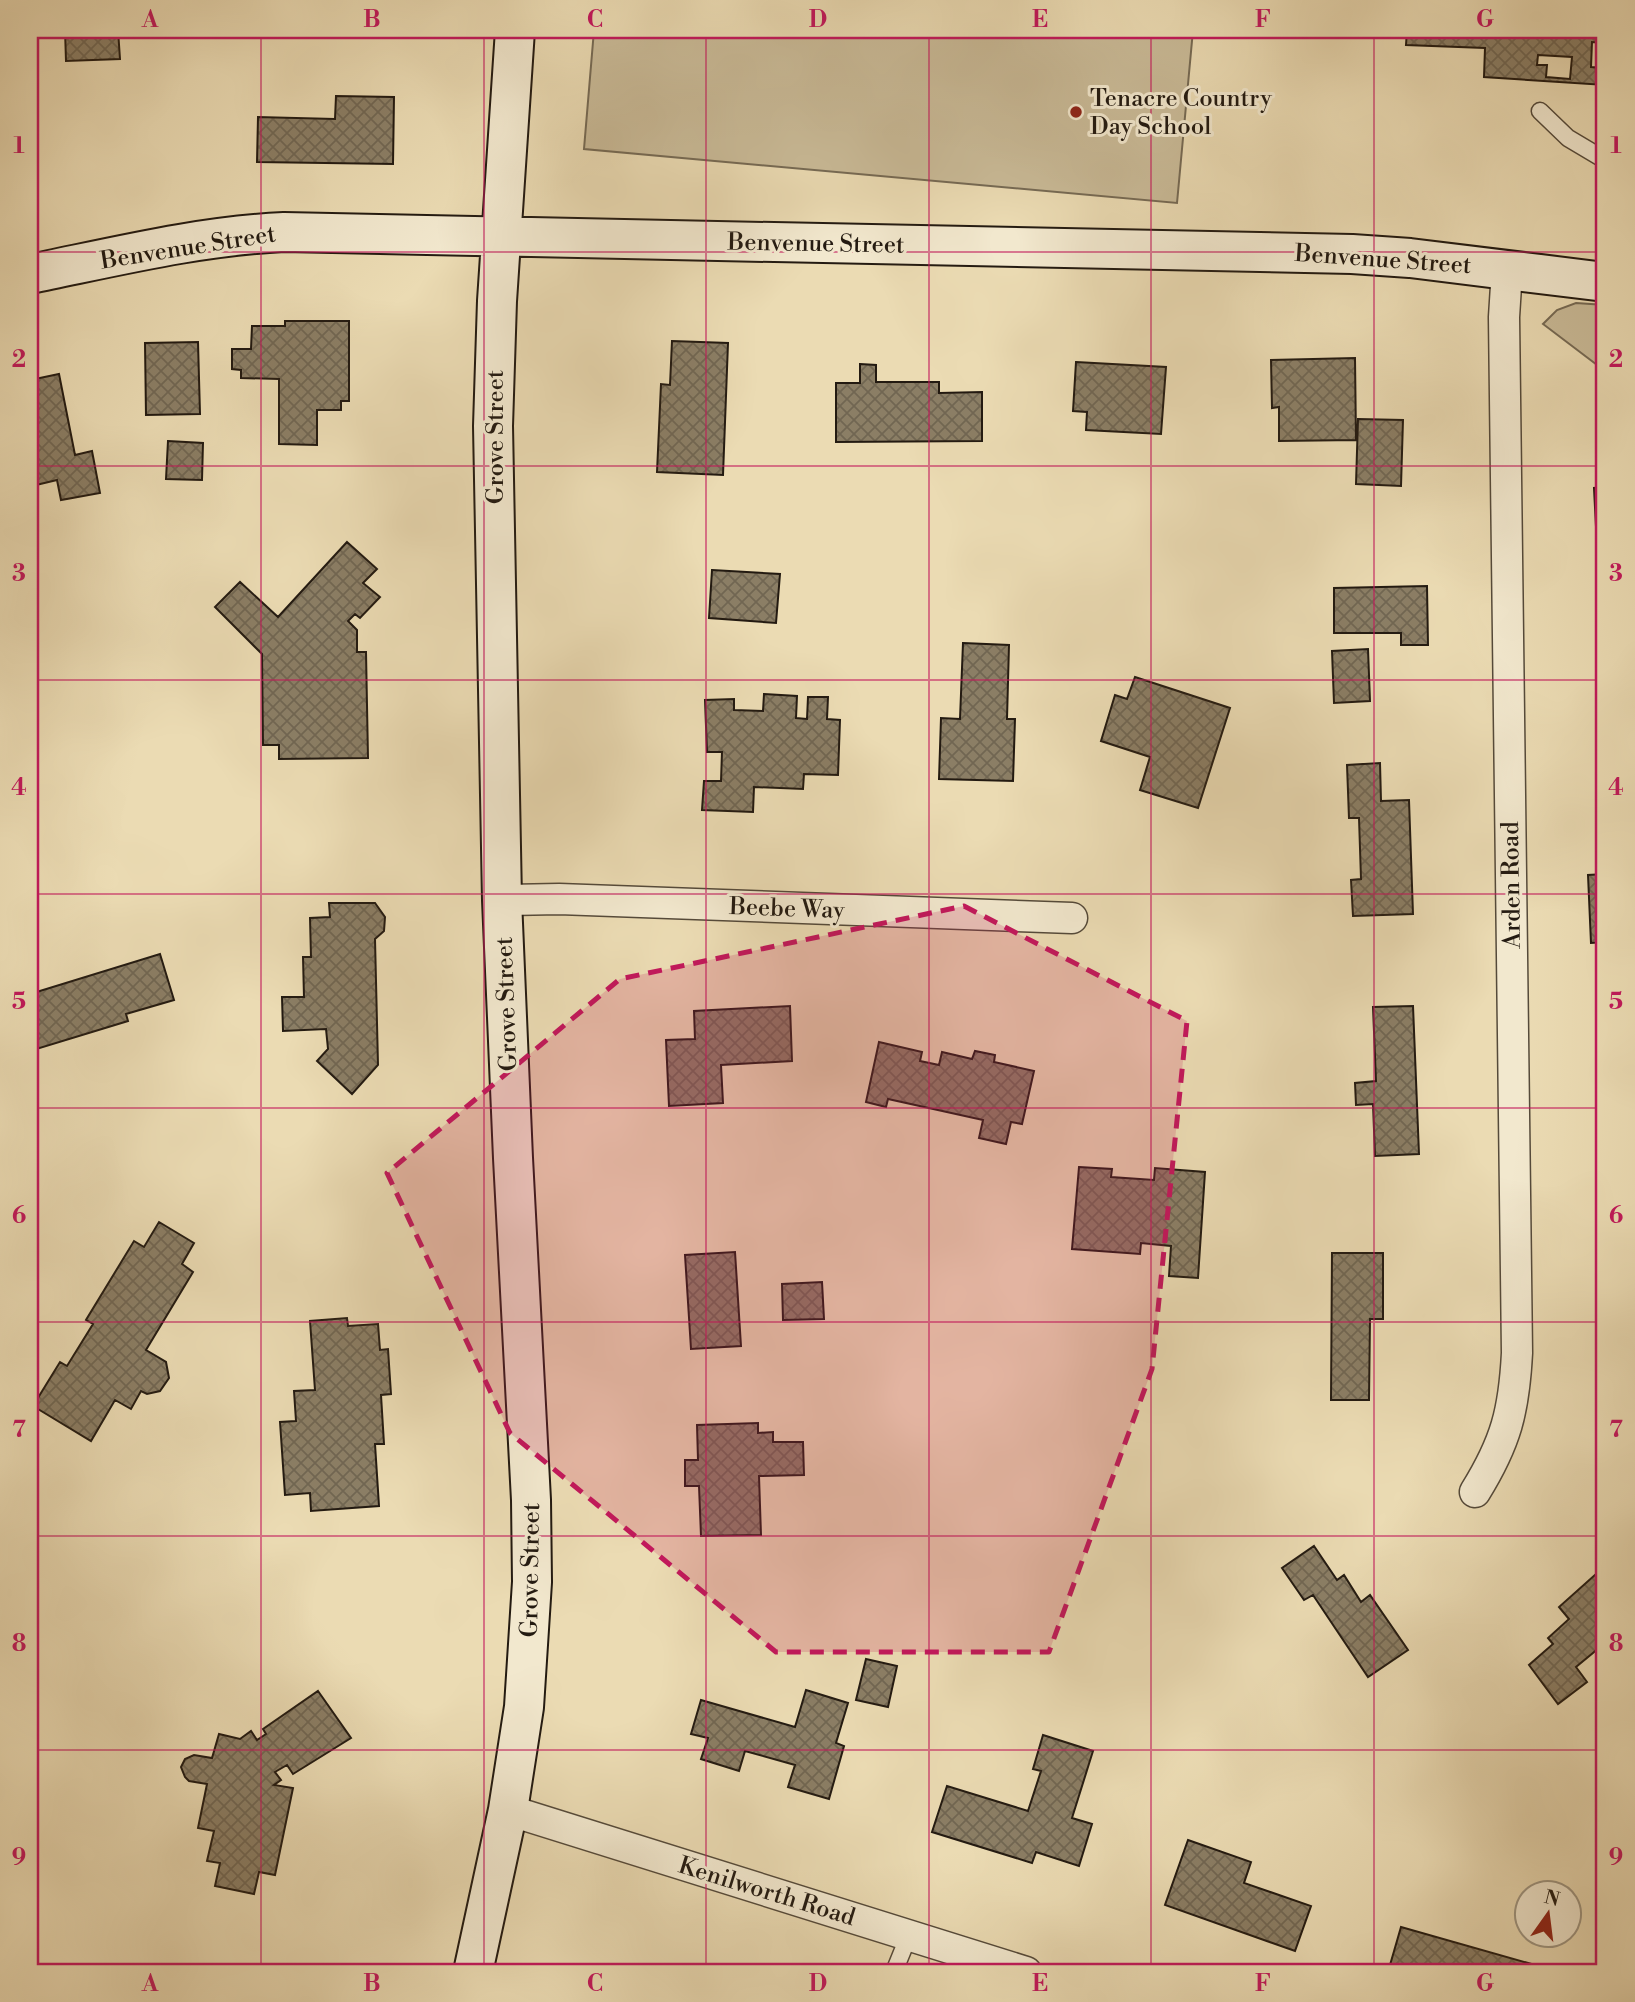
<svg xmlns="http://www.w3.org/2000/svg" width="1635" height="2002" font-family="'Libre Bodoni',serif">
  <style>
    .park { fill: #c9ba97; stroke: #766a54; stroke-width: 2 }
    .building { fill: url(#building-cross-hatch); stroke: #231a11; stroke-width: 2; fill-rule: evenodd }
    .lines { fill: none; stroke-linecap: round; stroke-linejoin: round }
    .lane-casing { stroke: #554a3a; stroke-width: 19 }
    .street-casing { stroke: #554a3a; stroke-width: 33 }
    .secondary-casing { stroke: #231a11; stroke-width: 42 }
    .lane { stroke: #f2e8ce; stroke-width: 16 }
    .street { stroke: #f2e8ce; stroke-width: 30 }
    .secondary { stroke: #f2e8ce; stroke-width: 38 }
    .marked { fill: #c2185b; fill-opacity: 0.2; stroke: #c2185b; stroke-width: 5; stroke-dasharray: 14 9; stroke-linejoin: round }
    .grid { fill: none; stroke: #c2185b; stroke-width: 2; stroke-opacity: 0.55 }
    .poi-dot { fill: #8f2418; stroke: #f2e8ce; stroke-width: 2.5 }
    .labels { text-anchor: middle; stroke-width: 6; stroke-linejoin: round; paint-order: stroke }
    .poi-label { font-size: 24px; fill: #231a11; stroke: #f2e8ce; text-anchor: start }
    .street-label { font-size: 24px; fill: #231a11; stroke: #f2e8ce }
    .neatline { fill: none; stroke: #c2185b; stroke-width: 2.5 }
    .grid-label { font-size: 23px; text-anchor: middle; font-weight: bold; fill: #c2185b }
  </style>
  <defs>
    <pattern id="building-cross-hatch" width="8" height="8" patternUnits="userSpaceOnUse" patternTransform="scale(1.75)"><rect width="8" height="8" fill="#8b7e65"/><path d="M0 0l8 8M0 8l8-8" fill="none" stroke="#716652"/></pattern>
  </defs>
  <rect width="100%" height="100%" fill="#ebdbb3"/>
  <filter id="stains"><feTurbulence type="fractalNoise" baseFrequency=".00286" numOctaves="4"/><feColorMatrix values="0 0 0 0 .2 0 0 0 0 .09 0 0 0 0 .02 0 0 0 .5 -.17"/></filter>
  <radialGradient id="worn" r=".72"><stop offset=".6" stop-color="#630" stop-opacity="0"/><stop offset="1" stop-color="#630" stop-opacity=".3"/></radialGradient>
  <path class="park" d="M 594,30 L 1193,30 L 1177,203 L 584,149 Z
    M 1576,303 L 1605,305 L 1605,371 L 1543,324 L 1557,310 Z"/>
  <path class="building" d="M 65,30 L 118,30 L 120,59 L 66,61 Z
    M 1407,30 L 1605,30 L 1605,43 L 1592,42 L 1591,67 L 1605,68 L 1605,85 L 1484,77 L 1485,48 L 1406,45 ZM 1538,55 L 1572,57 L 1570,79 L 1546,77 L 1547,65 L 1537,65 Z
    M 336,96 L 394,97 L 393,164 L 257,162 L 258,117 L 335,119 Z
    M 285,321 L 349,321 L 349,401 L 341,401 L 341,410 L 317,410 L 317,445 L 279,444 L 279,379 L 241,378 L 241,370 L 232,369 L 232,349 L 251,349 L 252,326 L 285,326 Z
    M 672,341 L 728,343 L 723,475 L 657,472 L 661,384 L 670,385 Z
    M 198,342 L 200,414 L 146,415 L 145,343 Z
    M 1355,358 L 1356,440 L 1279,441 L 1279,407 L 1272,408 L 1271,360 Z
    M 1076,362 L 1166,367 L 1161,434 L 1086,430 L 1087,412 L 1073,411 Z
    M 860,364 L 876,365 L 876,382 L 939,382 L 939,393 L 982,392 L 982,441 L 836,442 L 836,383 L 860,383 Z
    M 59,374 L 75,455 L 92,451 L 100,493 L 61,500 L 57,480 L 36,485 L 30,454 L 30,380 Z
    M 1358,419 L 1403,420 L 1401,486 L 1356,484 Z
    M 1605,435 L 1605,545 L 1597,546 L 1594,488 L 1604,487 L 1602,436 Z
    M 168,441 L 203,443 L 202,480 L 166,479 Z
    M 347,542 L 377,569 L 363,583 L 380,597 L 360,618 L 355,614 L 348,621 L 357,630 L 357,652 L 366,652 L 368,758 L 279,759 L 279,745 L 263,745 L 262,654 L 215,607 L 240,582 L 278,617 Z
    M 712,570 L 780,574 L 776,623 L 709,618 Z
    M 1427,586 L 1428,645 L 1401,645 L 1401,633 L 1334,633 L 1334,588 Z
    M 963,643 L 1009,645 L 1007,719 L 1015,719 L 1013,781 L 939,779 L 941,718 L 960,719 Z
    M 1368,649 L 1370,701 L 1334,703 L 1332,651 Z
    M 1135,677 L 1230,708 L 1198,808 L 1140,790 L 1150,757 L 1101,741 L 1115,695 L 1127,699 Z
    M 764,694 L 797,696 L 796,718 L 807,719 L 808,697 L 828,697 L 827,719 L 840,720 L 838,775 L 804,774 L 803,789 L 754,787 L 753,812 L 702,810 L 704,781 L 721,781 L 722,752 L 707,752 L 705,700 L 734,699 L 734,710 L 763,711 Z
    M 1380,763 L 1381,801 L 1409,800 L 1413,914 L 1353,916 L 1351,880 L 1361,879 L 1359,818 L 1349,818 L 1347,765 Z
    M 1605,874 L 1605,942 L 1591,943 L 1588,875 Z
    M 329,903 L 375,903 L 385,917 L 384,931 L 375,939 L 378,1065 L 352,1094 L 317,1061 L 328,1049 L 326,1029 L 283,1031 L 282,997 L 304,997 L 303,957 L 311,957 L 310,918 L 330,917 Z
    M 160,954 L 174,1000 L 126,1014 L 128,1021 L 30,1051 L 30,994 Z
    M 790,1006 L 792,1061 L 721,1065 L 723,1103 L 669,1106 L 666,1040 L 695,1039 L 694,1011 Z
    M 1413,1006 L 1419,1154 L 1375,1156 L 1373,1104 L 1356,1105 L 1355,1083 L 1376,1081 L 1373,1007 Z
    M 879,1042 L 922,1052 L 920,1061 L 939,1065 L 942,1052 L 972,1059 L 975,1051 L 995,1055 L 994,1062 L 1034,1071 L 1022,1124 L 1011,1122 L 1006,1144 L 979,1138 L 983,1120 L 888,1099 L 886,1107 L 866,1102 Z
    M 1079,1167 L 1112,1169 L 1111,1177 L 1154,1180 L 1155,1168 L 1205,1172 L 1198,1278 L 1169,1276 L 1171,1246 L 1141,1243 L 1140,1254 L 1072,1249 Z
    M 159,1222 L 194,1243 L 182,1264 L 193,1272 L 146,1350 L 166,1362 L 169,1378 L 160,1391 L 147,1394 L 141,1391 L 131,1409 L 115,1400 L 91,1441 L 33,1406 L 60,1362 L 67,1366 L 93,1324 L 86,1320 L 134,1241 L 144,1247 Z
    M 735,1252 L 741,1346 L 691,1349 L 685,1255 Z
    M 1332,1253 L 1383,1253 L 1383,1319 L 1370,1319 L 1369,1400 L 1331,1400 Z
    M 822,1282 L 824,1319 L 783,1320 L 782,1284 Z
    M 347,1318 L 348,1326 L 378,1324 L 380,1350 L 388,1349 L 391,1394 L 381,1395 L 384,1444 L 375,1444 L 379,1506 L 311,1511 L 310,1493 L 285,1495 L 280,1422 L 296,1421 L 294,1391 L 315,1390 L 310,1321 Z
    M 758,1423 L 758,1433 L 773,1432 L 773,1442 L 803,1442 L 804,1475 L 759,1476 L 761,1535 L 701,1536 L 699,1486 L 685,1486 L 685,1460 L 698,1460 L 697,1425 Z
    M 1314,1546 L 1337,1580 L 1344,1575 L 1361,1602 L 1370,1595 L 1408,1650 L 1368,1677 L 1313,1595 L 1304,1600 L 1282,1568 Z
    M 1605,1566 L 1605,1643 L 1576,1667 L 1587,1682 L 1558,1704 L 1529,1665 L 1553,1644 L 1548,1638 L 1569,1619 L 1559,1607 Z
    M 866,1659 L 897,1666 L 888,1707 L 856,1700 Z
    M 806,1690 L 848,1703 L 836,1743 L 844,1746 L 829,1799 L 788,1787 L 795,1765 L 745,1751 L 739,1771 L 701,1759 L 708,1738 L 691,1734 L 701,1700 L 795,1727 Z
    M 318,1691 L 351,1738 L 293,1774 L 287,1765 L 275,1772 L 281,1780 L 274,1785 L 293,1788 L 275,1875 L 259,1872 L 254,1894 L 215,1886 L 220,1863 L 207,1861 L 214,1831 L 198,1828 L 207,1784 L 189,1781 L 185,1777 L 181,1767 L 185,1759 L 194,1755 L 212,1758 L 219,1734 L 240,1739 L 251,1731 L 257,1740 L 266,1734 L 263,1729 Z
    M 1043,1735 L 1093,1751 L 1072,1818 L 1092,1824 L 1079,1866 L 1036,1852 L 1032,1863 L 932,1832 L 947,1786 L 1028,1811 L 1041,1771 L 1033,1769 Z
    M 1188,1840 L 1251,1862 L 1244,1883 L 1311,1906 L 1295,1951 L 1165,1905 Z
    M 1401,1927 L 1549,1969 L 1548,1972 L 1388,1972 Z"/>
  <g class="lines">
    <defs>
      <path id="lane" d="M 1540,111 L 1568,138 L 1605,160
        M 894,1972 L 909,1935"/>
      <path id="street" d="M 502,900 L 559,899 L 1072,918
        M 1475,1492 C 1506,1442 1514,1411 1517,1353 L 1504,317 L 1507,270
        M 508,1810 L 1026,1972"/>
      <path id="secondary" d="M 30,274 C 114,257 198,236 284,232 L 1352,254 L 1410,258 L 1605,282
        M 473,1972 L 508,1810 L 524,1707 L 532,1582 L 531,1500 L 513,1158 L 502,900 L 493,426 L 497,301 L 515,30"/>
    </defs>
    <use href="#lane" class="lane-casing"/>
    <use href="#street" class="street-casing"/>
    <use href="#secondary" class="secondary-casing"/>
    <use href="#lane" class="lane"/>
    <use href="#street" class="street"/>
    <use href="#secondary" class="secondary"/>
  </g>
  <path class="marked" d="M 964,906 L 1187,1021 L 1152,1369 L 1049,1652 L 776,1652 L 510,1433 L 387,1173 L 620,979 Z"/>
  <path class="grid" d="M 261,30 L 261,1972M 484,30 L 484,1972M 706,30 L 706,1972M 929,30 L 929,1972M 1151,30 L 1151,1972M 1374,30 L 1374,1972M 30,252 L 1605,252M 30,466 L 1605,466M 30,680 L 1605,680M 30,894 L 1605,894M 30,1108 L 1605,1108M 30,1322 L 1605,1322M 30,1536 L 1605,1536M 30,1750 L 1605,1750"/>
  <circle class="poi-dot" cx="1076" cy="112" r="7"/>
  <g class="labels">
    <g class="poi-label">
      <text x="1090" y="106">Tenacre Country<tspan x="1090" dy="28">Day School</tspan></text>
    </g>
    <g class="street-label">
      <text transform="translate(816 243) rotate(1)" y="8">Benvenue Street</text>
      <text transform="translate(188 247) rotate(-9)" y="8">Benvenue Street</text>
      <text transform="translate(1383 259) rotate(4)" y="8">Benvenue Street</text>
      <text transform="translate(495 437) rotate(-90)" y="8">Grove Street</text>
      <text transform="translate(1511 885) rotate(-91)" y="8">Arden Road</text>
      <text transform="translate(787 908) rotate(2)" y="8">Beebe Way</text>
      <text transform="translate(506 1004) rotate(-92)" y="8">Grove Street</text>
      <text transform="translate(530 1570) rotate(-89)" y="8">Grove Street</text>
      <text transform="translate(767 1891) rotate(17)" y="8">Kenilworth Road</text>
    </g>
  </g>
  <rect width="1635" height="2002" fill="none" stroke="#ebdbb3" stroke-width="77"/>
  <g transform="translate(1548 1914) rotate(14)"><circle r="33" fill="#f2e8ce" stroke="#9f9682" stroke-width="2"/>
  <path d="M0-5L12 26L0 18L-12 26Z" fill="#8f2418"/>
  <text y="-10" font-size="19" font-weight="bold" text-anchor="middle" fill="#231a11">N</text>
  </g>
  <rect x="38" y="38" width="1558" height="1926" class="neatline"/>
  <g class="grid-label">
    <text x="150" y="27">A</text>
    <text x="372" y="27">B</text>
    <text x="595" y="27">C</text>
    <text x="818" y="27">D</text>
    <text x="1040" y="27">E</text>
    <text x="1263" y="27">F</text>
    <text x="1485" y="27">G</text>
    <text x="19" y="153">1</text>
    <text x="1616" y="153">1</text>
    <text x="19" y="367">2</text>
    <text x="1616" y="367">2</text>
    <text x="19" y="581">3</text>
    <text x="1616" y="581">3</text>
    <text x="19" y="795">4</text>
    <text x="1616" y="795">4</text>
    <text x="19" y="1009">5</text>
    <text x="1616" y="1009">5</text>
    <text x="19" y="1223">6</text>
    <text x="1616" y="1223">6</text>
    <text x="19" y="1437">7</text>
    <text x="1616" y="1437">7</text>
    <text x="19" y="1651">8</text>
    <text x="1616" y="1651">8</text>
    <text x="19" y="1865">9</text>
    <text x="1616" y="1865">9</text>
    <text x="150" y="1991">A</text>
    <text x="372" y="1991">B</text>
    <text x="595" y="1991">C</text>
    <text x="818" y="1991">D</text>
    <text x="1040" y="1991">E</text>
    <text x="1263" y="1991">F</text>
    <text x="1485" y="1991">G</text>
  </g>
  <rect width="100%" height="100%" filter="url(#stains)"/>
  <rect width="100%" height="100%" fill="url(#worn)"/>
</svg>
